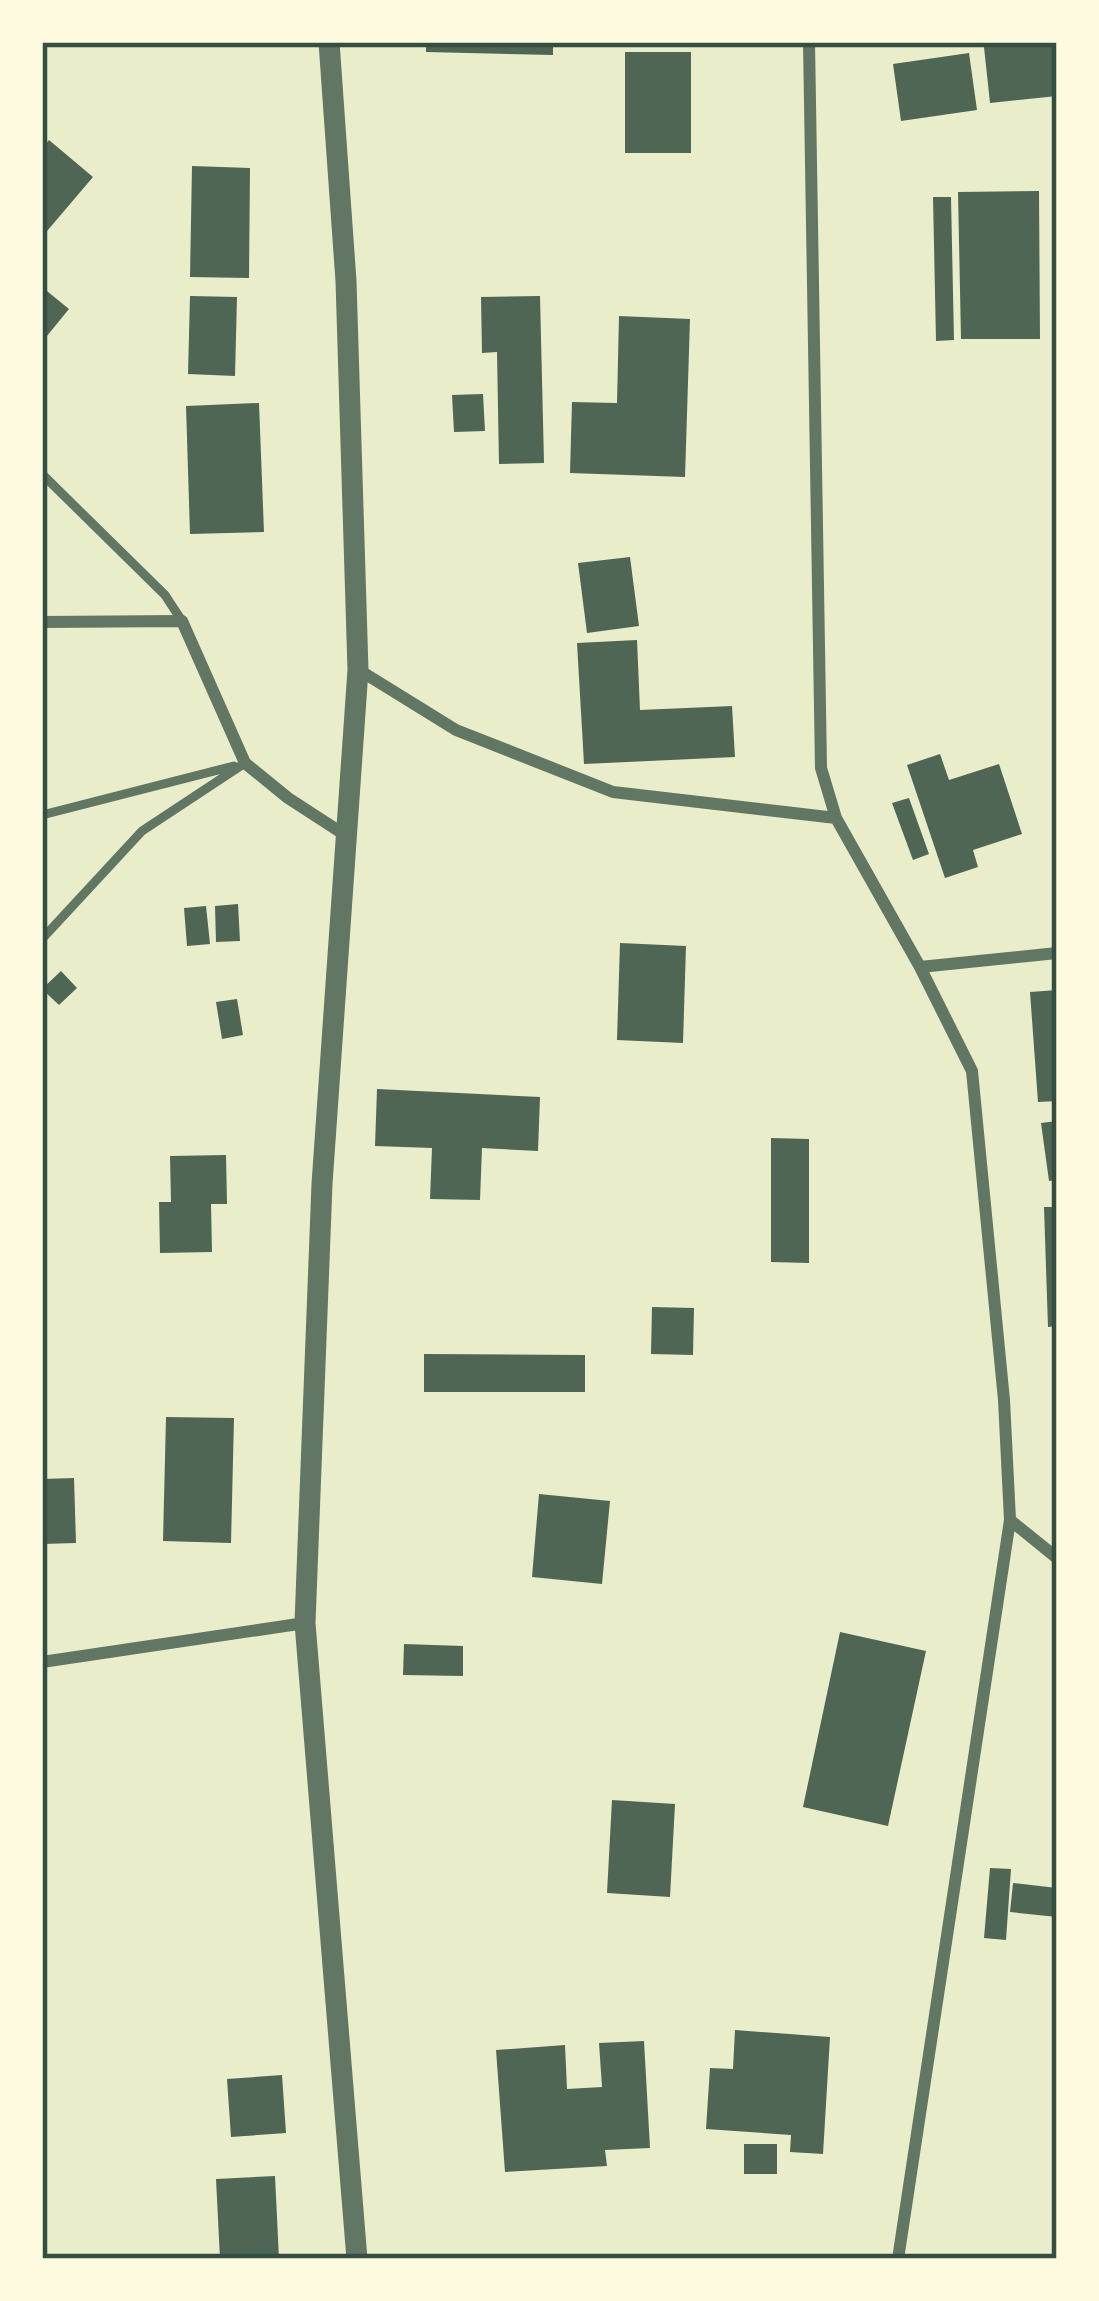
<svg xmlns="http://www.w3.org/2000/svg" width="1099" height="2301" font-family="'Source Sans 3',sans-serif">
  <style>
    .building { fill: #4f6655 }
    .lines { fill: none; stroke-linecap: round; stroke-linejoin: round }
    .service { stroke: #617663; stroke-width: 9 }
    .minor { stroke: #617663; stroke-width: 12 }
    .tertiary { stroke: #617663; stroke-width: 21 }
    .neatline { fill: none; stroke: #344e41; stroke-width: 4.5 }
  </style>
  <rect width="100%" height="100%" fill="#e9edc9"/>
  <path class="building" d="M 426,42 L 553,42 L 553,55 L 426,52 Z
    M 1032,42 L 1057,42 L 1057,96 L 990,103 L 984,47 Z
    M 625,52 L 691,52 L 691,153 L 625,153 Z
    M 969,53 L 977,110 L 901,121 L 893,64 Z
    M 49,140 L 93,177 L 42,237 L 42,149 Z
    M 192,166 L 250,168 L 249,278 L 190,277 Z
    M 1039,191 L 1040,339 L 961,339 L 958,192 Z
    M 933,197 L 951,197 L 954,340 L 936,341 Z
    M 42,287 L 69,309 L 42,342 Z
    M 190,296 L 237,297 L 235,376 L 188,374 Z
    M 540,296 L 544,463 L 499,464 L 497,352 L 482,353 L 481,297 Z
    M 619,316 L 690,319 L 685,477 L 570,473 L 572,402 L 617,403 Z
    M 483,394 L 485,431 L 454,432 L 452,395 Z
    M 259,403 L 264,532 L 190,534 L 186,406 Z
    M 630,557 L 639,626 L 587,633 L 578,563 Z
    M 637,640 L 640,710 L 732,706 L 735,757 L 584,764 L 577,643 Z
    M 940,754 L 949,780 L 999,764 L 1022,834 L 973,850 L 978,867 L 945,878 L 907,765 Z
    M 909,798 L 929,854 L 913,860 L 892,803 Z
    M 238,904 L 240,941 L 216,942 L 215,906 Z
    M 206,906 L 210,944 L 187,946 L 184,908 Z
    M 620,943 L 686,946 L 683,1043 L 617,1040 Z
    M 61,971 L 77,988 L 59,1005 L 42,989 Z
    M 1057,990 L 1057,1101 L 1038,1102 L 1030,992 Z
    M 237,999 L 243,1035 L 222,1039 L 216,1002 Z
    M 377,1089 L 540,1097 L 538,1151 L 482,1148 L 480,1200 L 430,1199 L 432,1148 L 375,1146 Z
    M 1057,1121 L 1057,1180 L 1049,1181 L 1041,1123 Z
    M 771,1138 L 809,1139 L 809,1263 L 771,1262 Z
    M 226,1155 L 227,1204 L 211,1204 L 212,1252 L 160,1253 L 159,1202 L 171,1202 L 170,1156 Z
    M 1044,1207 L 1057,1207 L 1057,1326 L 1048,1327 Z
    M 652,1307 L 694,1308 L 693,1355 L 651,1354 Z
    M 424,1354 L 585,1355 L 585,1392 L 424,1392 Z
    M 166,1417 L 234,1418 L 231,1543 L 163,1541 Z
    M 74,1478 L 76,1543 L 42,1544 L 42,1479 Z
    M 539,1494 L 610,1501 L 602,1584 L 532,1577 Z
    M 840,1632 L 926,1651 L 888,1826 L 803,1807 Z
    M 404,1644 L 463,1646 L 463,1676 L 403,1675 Z
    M 612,1800 L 675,1804 L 670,1897 L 607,1893 Z
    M 990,1868 L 1011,1869 L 1006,1940 L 984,1938 Z
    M 1013,1883 L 1057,1888 L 1057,1917 L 1010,1912 Z
    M 735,2030 L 830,2037 L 823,2154 L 790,2152 L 791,2135 L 706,2129 L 710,2068 L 733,2069 Z
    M 644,2041 L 650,2148 L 605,2150 L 607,2166 L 505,2172 L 496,2050 L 565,2045 L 567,2089 L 602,2087 L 599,2043 Z
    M 282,2075 L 286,2133 L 231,2137 L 227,2079 Z
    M 744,2144 L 777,2144 L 777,2174 L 744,2174 Z
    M 275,2176 L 279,2259 L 220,2259 L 216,2179 Z"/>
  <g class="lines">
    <path class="service" d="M 42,474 L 165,595 L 182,621
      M 42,815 L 234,766
      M 42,939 L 142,831 L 245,763"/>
    <path class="minor" d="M 809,42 L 821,768 L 836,818 L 920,967 L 972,1071 L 1004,1400 L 1010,1520 L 898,2259
      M 42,622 L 182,621 L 245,763 L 288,798 L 345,835
      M 359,670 L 456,730 L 613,792 L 836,818
      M 920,967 L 1057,953
      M 1010,1520 L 1057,1558
      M 42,1662 L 305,1623"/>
    <path class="tertiary" d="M 329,42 L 346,281 L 358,670 L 322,1184 L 305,1623 L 357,2259"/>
  </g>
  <rect width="1099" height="2301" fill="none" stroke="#fefae0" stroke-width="90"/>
  <rect x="45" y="45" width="1009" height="2211" class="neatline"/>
</svg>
